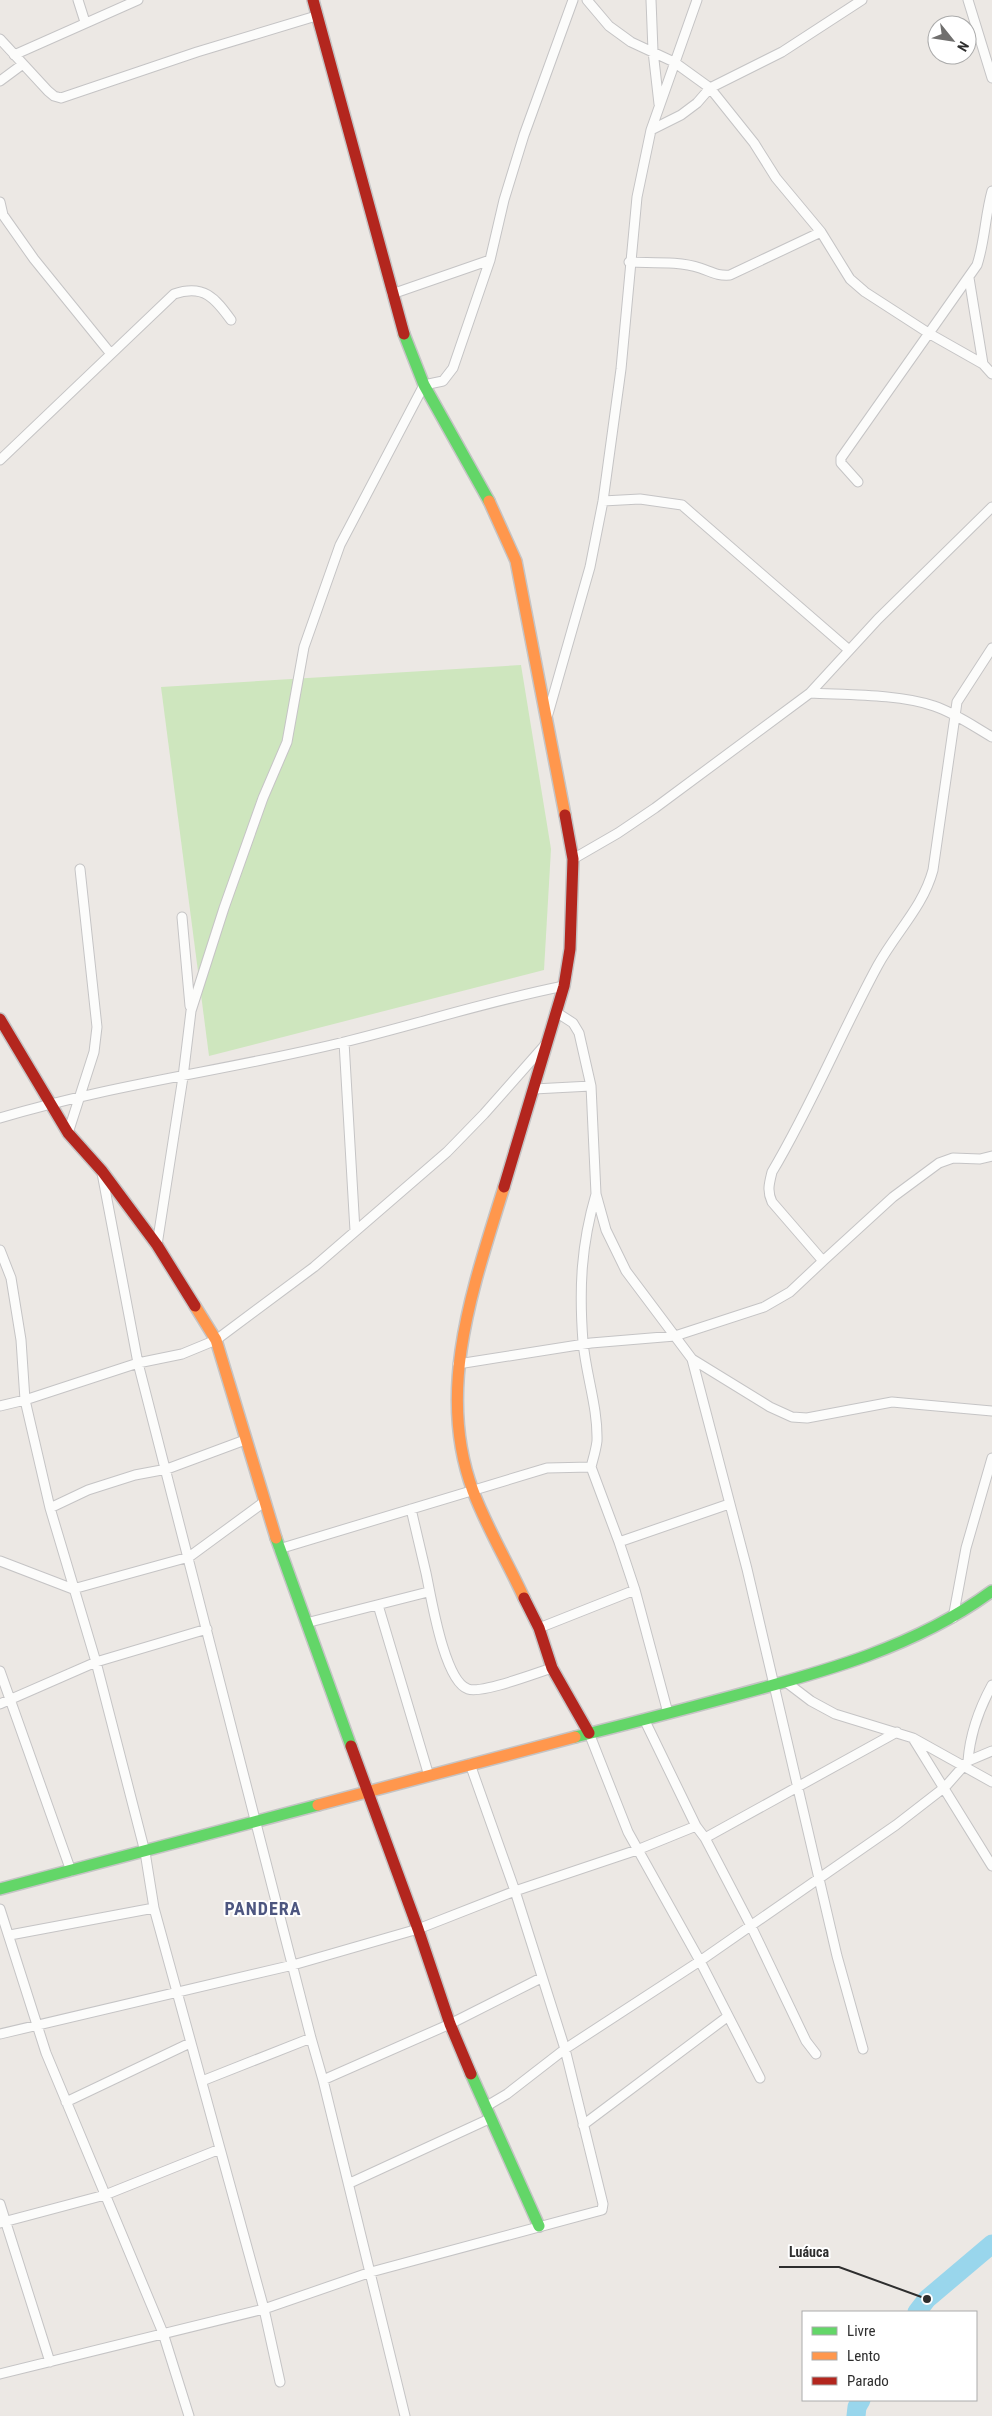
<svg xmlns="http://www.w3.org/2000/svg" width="992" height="2416" font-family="'Roboto Condensed',sans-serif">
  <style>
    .green { fill: #cee6be }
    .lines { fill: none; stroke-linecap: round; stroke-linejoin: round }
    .river { stroke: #99d6ec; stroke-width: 19 }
    .street-casing { stroke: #c5c4c5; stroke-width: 11 }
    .fast-casing { stroke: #c5c4c5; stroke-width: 14 }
    .slow-casing { stroke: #c5c4c5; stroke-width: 14 }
    .jam-casing { stroke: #c5c4c5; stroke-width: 14 }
    .street { stroke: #fcfcfb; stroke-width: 9 }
    .fast { stroke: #63d668; stroke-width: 11 }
    .slow { stroke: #ff974d; stroke-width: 11 }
    .jam { stroke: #b3261e; stroke-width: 11 }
    .labels { text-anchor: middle; stroke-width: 4; stroke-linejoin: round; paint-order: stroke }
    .district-label { font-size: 18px; font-weight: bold; letter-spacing: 1px; fill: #4d5680; stroke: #fff }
    .leader { fill: none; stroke: #2e2e2e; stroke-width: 2 }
    .callout-dot { fill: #2e2e2e; stroke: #fff; stroke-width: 2 }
    .callout-label { font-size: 14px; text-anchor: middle; font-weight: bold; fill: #2e2e2e; stroke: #fff; stroke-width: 4; stroke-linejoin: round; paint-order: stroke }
  </style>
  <rect width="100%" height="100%" fill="#ece8e4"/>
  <path class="green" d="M 521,665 L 551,849 L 544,970 L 209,1056 L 161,687 Z"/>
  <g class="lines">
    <path class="river" d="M 917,2312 L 927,2299 L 992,2244
      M 856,2416 L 857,2407 L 861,2400"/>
    <defs>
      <path id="street" d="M 78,0 L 85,22
        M 587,0 L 609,26 L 631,42 L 674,62 L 710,88 L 754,143 L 776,178 L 821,232 L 850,279 L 865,292 L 930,334 L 983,364 L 992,374
        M 651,0 L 653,51 L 659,104
        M 968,0 L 992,78
        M 0,39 L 48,91 L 54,96 L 61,98 L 197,52 L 316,16
        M 14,55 L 138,0
        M 0,81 L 23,64
        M 651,130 L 681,115 L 697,103 L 710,88 L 782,52 L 862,0
        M 0,202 L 3,215 L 34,259 L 111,354
        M 629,262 C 651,263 679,261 700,268 C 712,272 717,276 730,275 L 821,232
        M 969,278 L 983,364
        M 392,294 L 490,260
        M 0,460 L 174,294 C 204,284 215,298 231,320
        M 858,482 L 841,463 L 841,458 L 977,265 C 985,241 985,216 992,191
        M 603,501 L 640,499 L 682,505 L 849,650
        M 810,693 C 847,695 900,694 934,706 C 955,713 973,726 992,737
        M 548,714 L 590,567 L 603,501 L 621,369 L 637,197 L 651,130 L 697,0
        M 573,859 L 618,833 L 655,808 L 810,693 L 878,619 L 992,507
        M 182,917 L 190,1006
        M 556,1012 L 573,1023 L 579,1033 L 591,1086 L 596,1194 L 606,1230 L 626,1271 L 692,1359 L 770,1407 L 792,1417 L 807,1418 L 892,1402 L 992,1411
        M 344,1042 L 355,1231
        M 534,1089 L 591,1086
        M 0,1118 C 113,1084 230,1070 344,1042 C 418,1024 488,1001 564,986
        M 68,1133 L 94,1052 L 97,1027 L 80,869
        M 102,1173 L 138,1363 L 311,2038 L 323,2080 L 405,2416
        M 157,1245 L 183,1077 L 191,1011 L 224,908 L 263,798 L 287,742 L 304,647 L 340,545 L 424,385 L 443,381 L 453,368 L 490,260 L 504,200 L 524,135 L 573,0
        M 0,1250 L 11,1278 L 21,1340 L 25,1400 L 50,1508 L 96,1662 L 145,1852 L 154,1908 L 264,2309 L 280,2382
        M 823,1261 L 893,1197 L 939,1163 L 953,1158 L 980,1159 L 992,1156
        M 692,1359 L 747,1569 L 837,1956 L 863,2049
        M 458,1364 L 591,1343 L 675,1336 L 764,1307 L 790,1292 L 823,1261 L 772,1202 C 767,1191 769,1184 772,1172 C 812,1105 841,1033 878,965 C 896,932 923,907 933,870 L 957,702 L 992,648
        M 0,1406 L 25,1400 L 138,1363 L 182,1354 L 216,1340 L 314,1267 L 447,1152 L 484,1114 L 545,1045
        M 591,1467 C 593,1459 596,1450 597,1441 C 598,1408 586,1375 583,1342 C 579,1289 581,1245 596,1194
        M 50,1508 L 88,1490 L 135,1475 L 167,1469 L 245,1440
        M 411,1509 C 416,1531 421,1552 426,1573 C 431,1596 444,1681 468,1689 C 482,1694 536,1673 552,1668
        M 619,1542 L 729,1504
        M 279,1549 L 547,1468 L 591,1467 L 619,1542 L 635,1590 L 668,1713
        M 0,1561 L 73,1589 L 189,1557 L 264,1502
        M 378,1605 L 429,1776
        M 953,1618 L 966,1548 L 992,1458
        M 306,1623 L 428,1592
        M 539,1628 L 635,1590
        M 0,1671 L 71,1871
        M 786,1682 L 811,1701 L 835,1714 L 913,1738 L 992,1782
        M 0,1704 L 96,1662 L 207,1629
        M 644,1719 L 696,1826 L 705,1838 L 751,1926 L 806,2041 L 816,2054
        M 589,1733 L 628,1832 L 700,1961 L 760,2078
        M 914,1740 L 992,1866
        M 968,1761 C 970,1734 979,1709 992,1685
        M 705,1838 L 897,1732
        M 0,1909 L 46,2053 L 163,2333 L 189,2416
        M 10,1935 L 154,1908
        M 0,2034 L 293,1965 L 418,1929 L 515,1891 L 637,1850 L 696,1826
        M 323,2080 L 450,2024 L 541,1978
        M 202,2081 L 311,2038
        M 66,2102 L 190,2043
        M 485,2107 L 507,2094 L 565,2049 L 700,1961 L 896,1825 L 945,1787 L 968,1761 L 992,1751
        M 583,2125 L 727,2017
        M 350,2183 L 489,2119
        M 0,2204 L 50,2362
        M 0,2223 L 105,2195 L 220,2149
        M 0,2374 L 264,2309 L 371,2272 L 602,2210 L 603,2204 L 565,2049 L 515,1891 L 470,1764"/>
      <path id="fast" d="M 404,334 L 424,385 L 489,501
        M 276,1538 L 351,1746
        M 575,1737 C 628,1724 681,1710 733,1696 C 823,1672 916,1647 992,1591
        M 0,1889 L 318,1805
        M 471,2074 L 539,2226"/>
      <path id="slow" d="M 489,501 L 516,561 L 565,815
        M 504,1187 C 474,1285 435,1390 473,1491 C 487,1528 508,1563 524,1598
        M 195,1306 L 216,1340 L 276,1538
        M 318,1805 L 575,1737"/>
      <path id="jam" d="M 313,0 L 404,334
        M 0,1019 L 68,1133 L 102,1171 L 157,1245 L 195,1306
        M 504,1187 L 564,986 L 570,949 L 573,859 L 565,815
        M 524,1598 L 539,1628 L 552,1668 L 589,1733
        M 351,1746 L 418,1929 L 450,2024 L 471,2074"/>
    </defs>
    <use href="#street" class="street-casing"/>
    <use href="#fast" class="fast-casing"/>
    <use href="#slow" class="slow-casing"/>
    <use href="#jam" class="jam-casing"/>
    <use href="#street" class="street"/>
    <use href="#fast" class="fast"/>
    <use href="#slow" class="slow"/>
    <use href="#jam" class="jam"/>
  </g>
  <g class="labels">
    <g class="district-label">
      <text x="263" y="1915">PANDERA</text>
    </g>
  </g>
  <path class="leader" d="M927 2299L839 2267H779"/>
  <circle class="callout-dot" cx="927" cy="2299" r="5"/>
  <g class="callout-label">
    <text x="809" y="2257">Luáuca</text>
  </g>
  <rect x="802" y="2311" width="175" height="90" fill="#ffffff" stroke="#ababab"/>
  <rect x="812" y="2327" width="25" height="8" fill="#63d668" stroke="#ababab"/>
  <text x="847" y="2336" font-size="15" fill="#2e2e2e">Livre</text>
  <rect x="812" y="2352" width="25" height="8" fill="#ff974d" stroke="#ababab"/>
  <text x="847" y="2361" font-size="15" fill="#2e2e2e">Lento</text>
  <rect x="812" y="2377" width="25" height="8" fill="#b3261e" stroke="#ababab"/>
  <text x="847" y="2386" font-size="15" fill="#2e2e2e">Parado</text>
  <g transform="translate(952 40) rotate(120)"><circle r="24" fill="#ffffff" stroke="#ababab"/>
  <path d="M0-4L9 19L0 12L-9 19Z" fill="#706f6e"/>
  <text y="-8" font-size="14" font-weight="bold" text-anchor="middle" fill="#2e2e2e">N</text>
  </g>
</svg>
